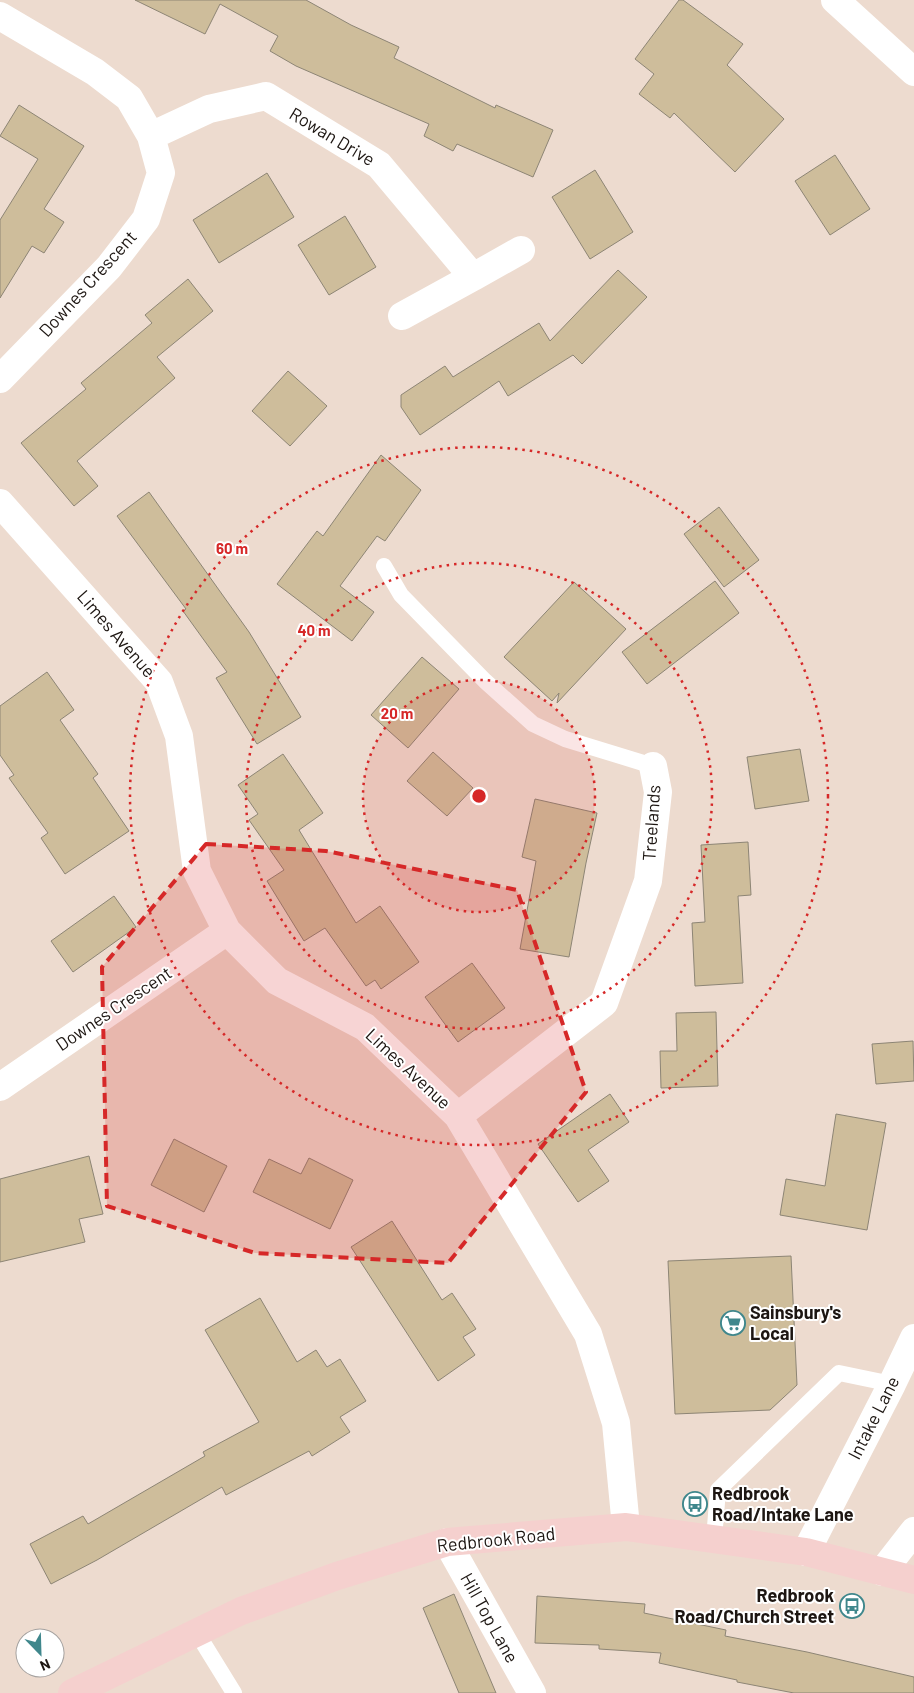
<svg xmlns="http://www.w3.org/2000/svg" width="914" height="1693" font-family="Barlow,sans-serif">
  <style>
    .building { fill: #cebd9b; stroke: #8d8575 }
    .lines { fill: none; stroke-linecap: round; stroke-linejoin: round }
    .lane { stroke: #fff; stroke-width: 16 }
    .street { stroke: #fff; stroke-width: 28 }
    .secondary { stroke: #f5d0ce; stroke-width: 28 }
    .marked { fill: #d62828; fill-opacity: 0.2; stroke: #d62828; stroke-width: 4; stroke-dasharray: 10 6; stroke-linejoin: round }
    .ring { fill: none; stroke: #d62828; stroke-width: 2.5; stroke-dasharray: 2.5 5 }
    .labels { text-anchor: middle; stroke-width: 4; stroke-linejoin: round; paint-order: stroke }
    .street-label { font-size: 18px; fill: #1d1612; stroke: #fff }
    .poi-label { font-size: 18px; font-weight: bold; fill: #1d1612; stroke: #fff; text-anchor: start }
    .centre { fill: #d62828; stroke: #fff; stroke-width: 2.5 }
    .ring-label { font-size: 15px; text-anchor: middle; font-weight: bold; fill: #d62828; stroke: #fff; stroke-width: 4; stroke-linejoin: round; paint-order: stroke }
  </style>
  <rect width="100%" height="100%" fill="#eddbcf"/>
  <path class="building" d="M 135,0 L 306,0 L 351,25 L 399,47 L 394,58 L 495,108 L 496,105 L 553,130 L 533,177 L 457,144 L 453,151 L 424,136 L 429,124 L 296,66 L 270,51 L 278,36 L 220,4 L 205,34 Z
    M 679,0 L 683,0 L 743,44 L 727,65 L 784,119 L 735,172 L 674,113 L 670,118 L 639,94 L 654,74 L 635,59 Z
    M 19,105 L 84,146 L 44,209 L 64,222 L 44,253 L 32,246 L 0,298 L 0,220 L 38,159 L 0,136 Z
    M 835,155 L 870,209 L 830,235 L 795,181 Z
    M 595,170 L 633,232 L 590,259 L 552,197 Z
    M 267,173 L 294,217 L 219,263 L 193,220 Z
    M 345,216 L 376,267 L 329,295 L 298,245 Z
    M 618,270 L 647,297 L 582,364 L 573,355 L 508,396 L 499,381 L 420,435 L 401,407 L 401,395 L 445,366 L 453,377 L 539,323 L 550,341 Z
    M 188,279 L 213,311 L 157,357 L 175,378 L 77,461 L 98,486 L 74,506 L 21,443 L 86,389 L 81,383 L 152,323 L 145,315 Z
    M 288,371 L 327,406 L 290,446 L 252,411 Z
    M 381,455 L 421,490 L 385,541 L 377,536 L 340,586 L 374,612 L 352,641 L 277,584 L 317,531 L 323,536 Z
    M 149,492 L 249,632 L 301,717 L 257,744 L 216,678 L 227,672 L 183,611 L 186,609 L 117,516 Z
    M 719,507 L 759,560 L 724,587 L 684,534 Z
    M 715,581 L 739,613 L 647,684 L 622,652 Z
    M 574,582 L 626,629 L 557,703 L 559,693 L 552,701 L 504,657 Z
    M 422,657 L 459,689 L 408,748 L 371,715 Z
    M 47,672 L 74,710 L 60,720 L 98,774 L 93,778 L 129,831 L 65,874 L 41,838 L 48,833 L 9,778 L 14,775 L 0,755 L 0,706 Z
    M 800,749 L 809,801 L 755,809 L 747,757 Z
    M 433,752 L 473,788 L 447,816 L 407,781 Z
    M 283,754 L 323,813 L 299,830 L 356,923 L 380,906 L 419,962 L 381,989 L 375,980 L 366,986 L 325,928 L 304,941 L 267,881 L 284,870 L 249,820 L 258,814 L 238,785 Z
    M 535,799 L 597,813 L 586,863 L 569,957 L 520,949 L 536,861 L 522,857 Z
    M 748,842 L 751,895 L 738,896 L 743,983 L 695,986 L 692,923 L 705,922 L 701,845 Z
    M 114,896 L 136,927 L 73,972 L 51,941 Z
    M 472,963 L 505,1008 L 458,1042 L 425,997 Z
    M 716,1012 L 718,1086 L 661,1088 L 660,1051 L 677,1051 L 676,1013 Z
    M 913,1041 L 914,1081 L 876,1084 L 872,1044 Z
    M 610,1094 L 629,1122 L 588,1150 L 609,1181 L 578,1202 L 538,1144 Z
    M 836,1114 L 886,1123 L 867,1230 L 780,1215 L 786,1179 L 825,1186 Z
    M 174,1139 L 227,1166 L 204,1212 L 151,1185 Z
    M 89,1156 L 103,1214 L 79,1219 L 85,1242 L 0,1262 L 0,1179 Z
    M 309,1158 L 353,1180 L 330,1229 L 253,1192 L 269,1159 L 301,1174 Z
    M 392,1221 L 442,1300 L 452,1293 L 476,1329 L 463,1337 L 475,1355 L 438,1381 L 351,1247 Z
    M 791,1256 L 797,1385 L 770,1410 L 675,1414 L 668,1261 Z
    M 260,1298 L 297,1362 L 316,1350 L 327,1367 L 340,1359 L 366,1401 L 340,1417 L 350,1432 L 312,1456 L 309,1451 L 226,1495 L 222,1487 L 97,1560 L 51,1584 L 30,1544 L 83,1516 L 88,1524 L 205,1456 L 203,1452 L 259,1422 L 205,1330 Z
    M 454,1594 L 465,1620 L 496,1693 L 459,1693 L 423,1608 Z
    M 537,1596 L 645,1604 L 644,1613 L 726,1630 L 725,1636 L 807,1652 L 914,1677 L 914,1693 L 794,1693 L 737,1682 L 737,1680 L 659,1663 L 661,1653 L 599,1649 L 599,1645 L 535,1643 Z"/>
  <g class="lines">
    <path class="lane" d="M 384,566 L 401,595 L 485,681 L 533,724 L 565,739 L 653,766
      M 714,1539 L 718,1490 L 839,1373 L 892,1384
      M 197,1633 L 234,1693"/>
    <path class="street" d="M 835,0 L 914,72
      M 0,16 L 95,72 L 129,98 L 151,136 L 161,173 L 146,219 L 109,267 L 0,379
      M 151,136 L 209,109 L 266,96 L 379,165 L 473,277 L 402,316
      M 473,277 L 521,250
      M 0,503 L 159,682 L 179,736 L 197,871 L 227,931 L 277,981 L 365,1027 L 458,1116 L 588,1334 L 616,1423 L 626,1527
      M 0,1087 L 227,931
      M 458,1116 L 604,1003 L 648,881 L 658,792 L 653,766
      M 447,1542 L 532,1693
      M 806,1552 L 892,1384 L 914,1338
      M 882,1572 L 914,1531"/>
    <path class="secondary" d="M 72,1693 L 241,1611 L 337,1576 L 447,1542 L 626,1527 L 806,1552 L 914,1580"/>
  </g>
  <path class="marked" d="M 206,844 L 326,851 L 517,890 L 586,1092 L 448,1263 L 255,1253 L 107,1206 L 102,967 Z"/>
  <circle cx="479" cy="796" r="116" fill="#d62828" fill-opacity=".12"/>
  <g class="ring">
    <circle cx="479" cy="796" r="116"/>
    <circle cx="479" cy="796" r="233"/>
    <circle cx="479" cy="796" r="349"/>
  </g>
  <defs>
    <symbol id="supermarket-ring" viewBox="-11 -11 22 22"><circle r="9.5" fill="#fff" stroke="#3f878c" stroke-width="1.5"/><path d="M-6-5.5h2.5l.6 2H6L4.5 2H-2.5L-4.4-4H-6ZM-1.5 3.2a1.3 1.3 0 1 0 .1 0ZM3 3.2a1.3 1.3 0 1 0 .1 0Z" fill="#3f878c"/></symbol>
    <symbol id="bus-ring" viewBox="-11 -11 22 22"><circle r="9.5" fill="#fff" stroke="#3f878c" stroke-width="1.5"/><path d="M-5-6H5V4H4V6H2V4H-2V6H-4V4H-5ZM-3.5-4V0h7V-4ZM-3.5 1.2v1.5H-2V1.2ZM2 1.2v1.5H3.5V1.2Z" fill="#3f878c"/></symbol>
  </defs>
  <g fill-rule="evenodd">
    <use href="#supermarket-ring" x="719" y="1309" width="28" height="28"/>
    <use href="#bus-ring" x="681" y="1490" width="28" height="28"/>
    <use href="#bus-ring" x="838" y="1592" width="28" height="28"/>
  </g>
  <g class="labels">
    <g class="street-label">
      <text transform="translate(332 137) rotate(31)" y="6">Rowan Drive</text>
      <text transform="translate(88 284) rotate(-48)" y="6">Downes Crescent</text>
      <text transform="translate(116 634) rotate(49)" y="6">Limes Avenue</text>
      <text transform="translate(652 823) rotate(-86)" y="6">Treelands</text>
      <text transform="translate(114 1009) rotate(-34)" y="6">Downes Crescent</text>
      <text transform="translate(408 1069) rotate(43)" y="6">Limes Avenue</text>
      <text transform="translate(874 1418) rotate(-63)" y="6">Intake Lane</text>
      <text transform="translate(496 1540) rotate(-6)" y="6">Redbrook Road</text>
      <text transform="translate(489 1618) rotate(61)" y="6">Hill Top Lane</text>
    </g>
    <g class="poi-label">
      <text x="750" y="1319">Sainsbury's<tspan x="750" dy="21">Local</tspan></text>
      <text x="712" y="1500">Redbrook<tspan x="712" dy="21">Road/Intake Lane</tspan></text>
      <text x="834" y="1602" text-anchor="end">Redbrook<tspan x="834" dy="21">Road/Church Street</tspan></text>
    </g>
  </g>
  <circle cx="479" cy="796" r="8" class="centre"/>
  <g class="ring-label">
    <text x="232" y="554">60 m</text>
    <text x="314" y="636">40 m</text>
    <text x="397" y="719">20 m</text>
  </g>
  <g transform="translate(40 1653) rotate(157)"><circle r="24" fill="#ffffff" stroke="#a5a2a0"/>
  <path d="M0-4L9 19L0 12L-9 19Z" fill="#3f878c"/>
  <text y="-8" font-size="14" font-weight="bold" text-anchor="middle" fill="#1d1612">N</text>
  </g>
</svg>
